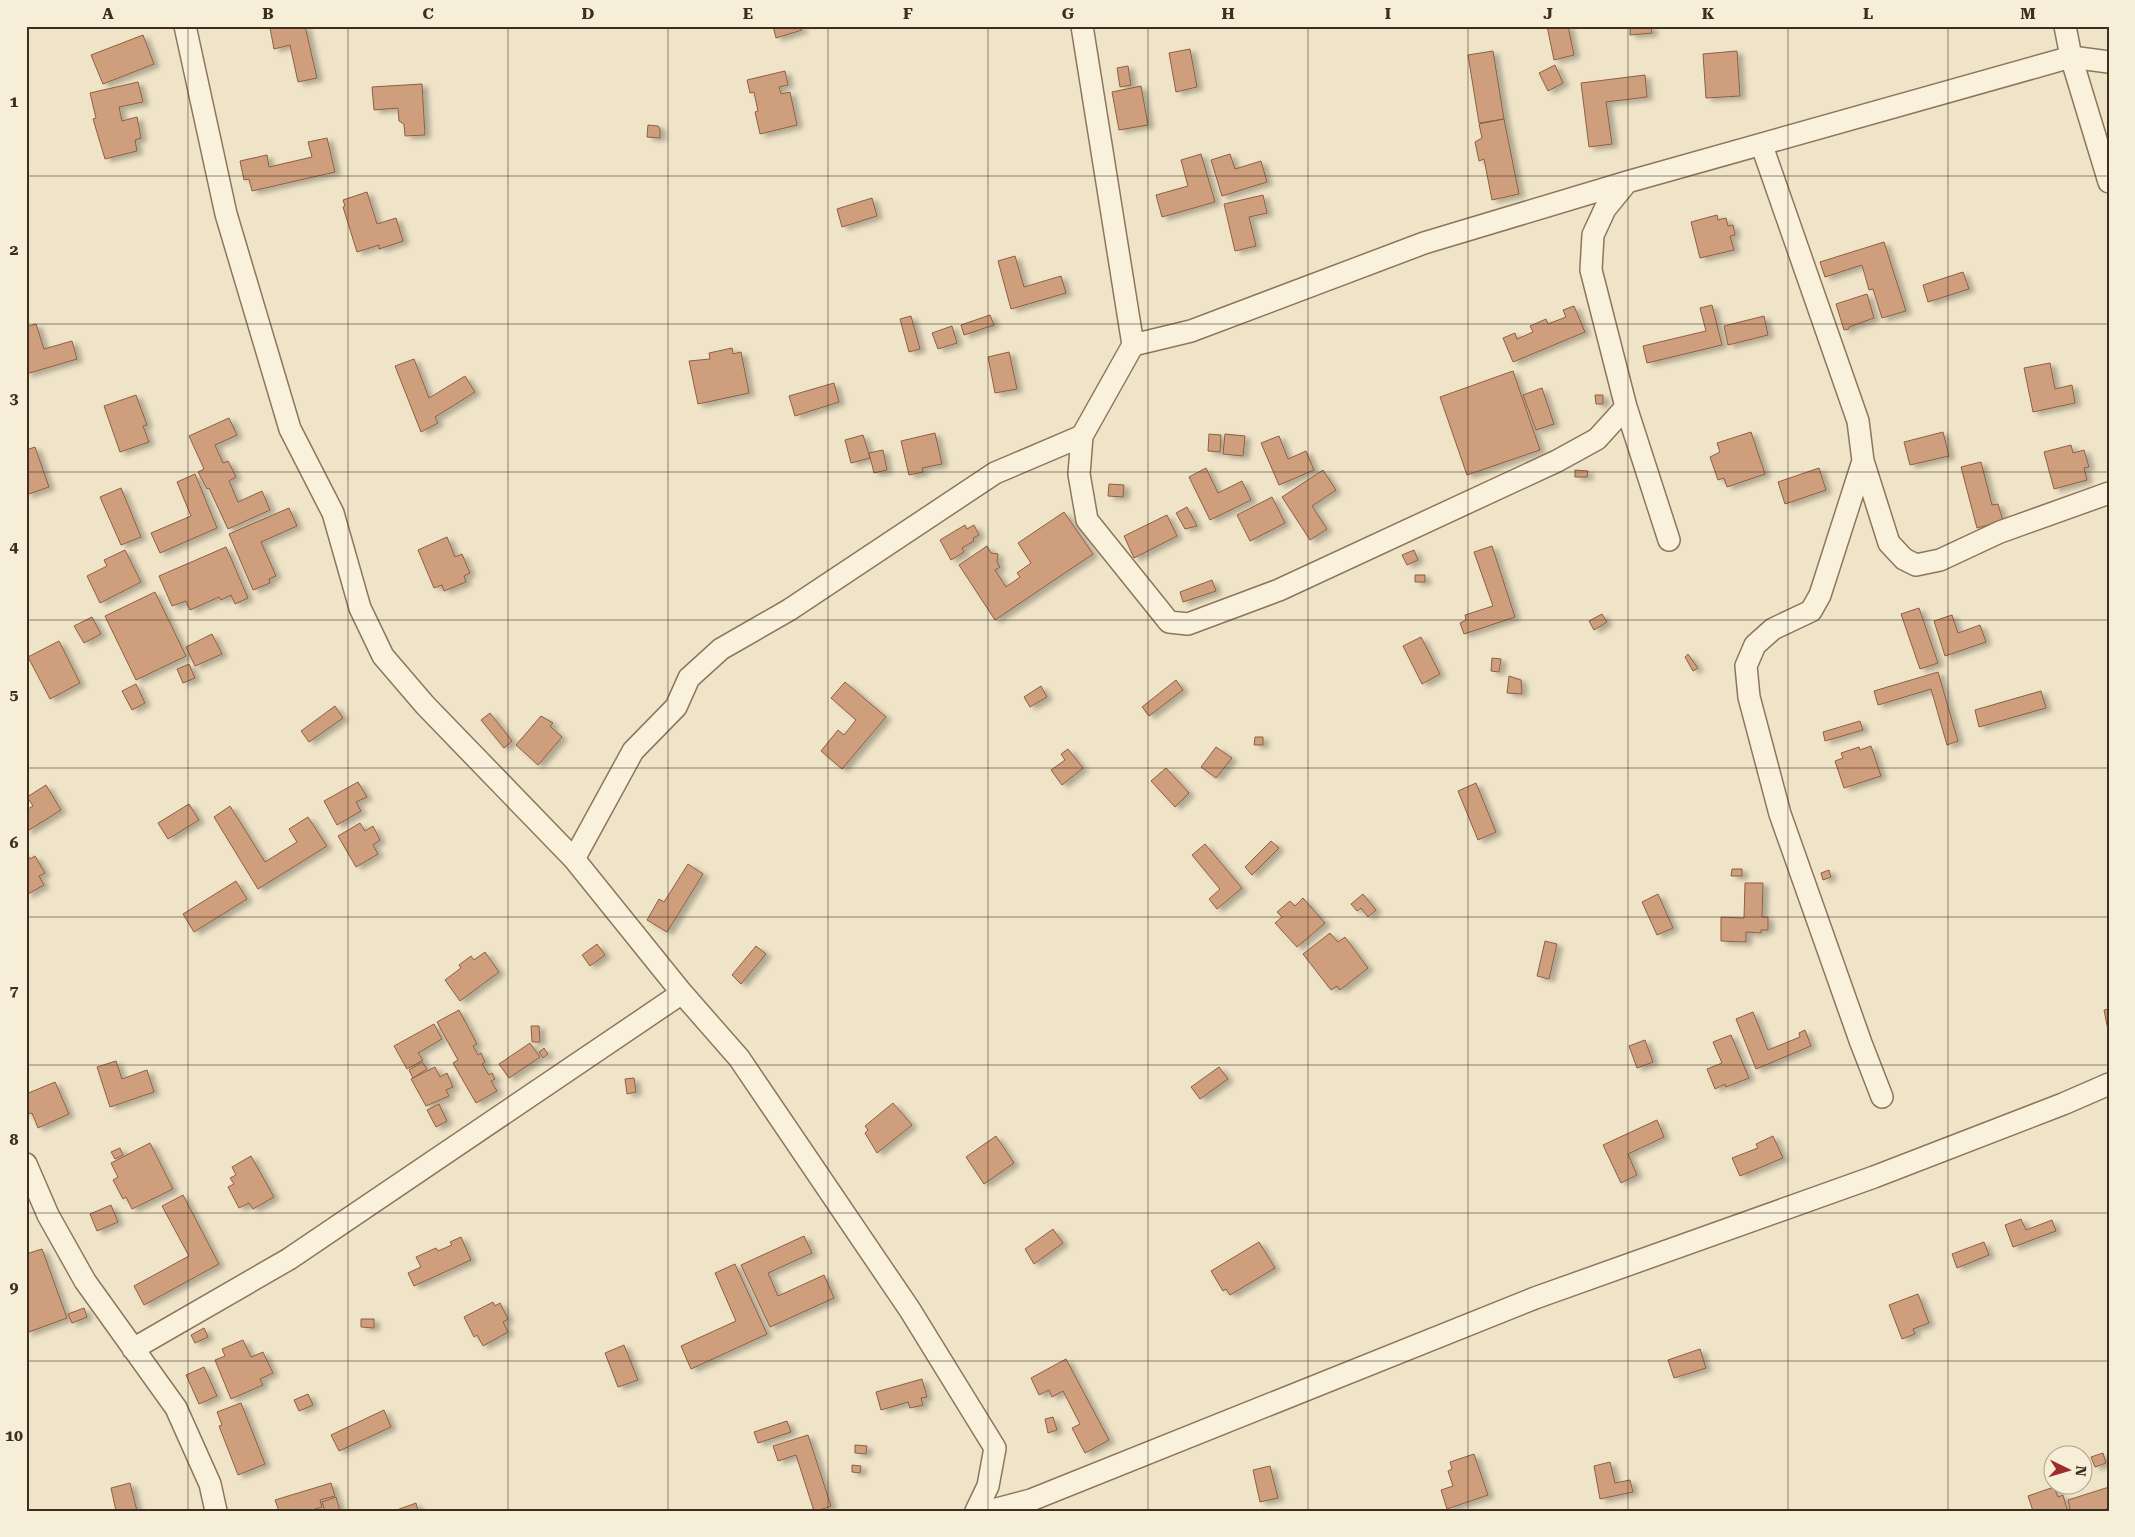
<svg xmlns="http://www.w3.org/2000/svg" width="2135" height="1537" font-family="'Roboto Serif',serif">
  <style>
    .building { fill: #cf9f7d; stroke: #8d5f41; filter: url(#shadow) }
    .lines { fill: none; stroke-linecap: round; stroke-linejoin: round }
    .minor-casing { stroke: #8d765c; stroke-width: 24 }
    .minor { stroke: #faf1dc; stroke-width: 21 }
    .grid { fill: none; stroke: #3d2e20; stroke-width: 1; stroke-opacity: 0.55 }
    .neatline { fill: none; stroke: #3d2e20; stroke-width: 2 }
    .grid-label { font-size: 16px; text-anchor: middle; font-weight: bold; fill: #3d2e20 }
  </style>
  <defs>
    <filter id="shadow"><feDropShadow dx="5.5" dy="3" stdDeviation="2.5" flood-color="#0004"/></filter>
  </defs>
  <rect width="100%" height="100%" fill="#f0e4c8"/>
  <path class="building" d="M 277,26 L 305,26 L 317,78 L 298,82 L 290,45 L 274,49 L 270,28 Z
    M 773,26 L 801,26 L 802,30 L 776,38 Z
    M 1547,26 L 1568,26 L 1574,55 L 1554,60 Z
    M 1630,26 L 1651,26 L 1652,33 L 1630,35 Z
    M 143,35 L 154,64 L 103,84 L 91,55 Z
    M 1190,49 L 1197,87 L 1176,92 L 1169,53 Z
    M 1493,51 L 1504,119 L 1479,123 L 1468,55 Z
    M 1737,51 L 1740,96 L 1706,98 L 1703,54 Z
    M 1555,65 L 1563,83 L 1548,91 L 1539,73 Z
    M 1128,66 L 1131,85 L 1120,87 L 1117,68 Z
    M 785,71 L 788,85 L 779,87 L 781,94 L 790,92 L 797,125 L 760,134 L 755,112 L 758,111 L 754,92 L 750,93 L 747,80 Z
    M 1645,75 L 1647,97 L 1606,102 L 1612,144 L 1589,147 L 1581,83 Z
    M 138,82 L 143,102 L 119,107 L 122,121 L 137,117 L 141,138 L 135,140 L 137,151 L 105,159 L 93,119 L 96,118 L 90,93 Z
    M 422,84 L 425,135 L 405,136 L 404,124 L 399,121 L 398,108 L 374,110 L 372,87 Z
    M 1141,86 L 1148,125 L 1119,130 L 1112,92 Z
    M 1504,119 L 1519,194 L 1492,200 L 1484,159 L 1479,161 L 1475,142 L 1482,138 L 1479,124 Z
    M 648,125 L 658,126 L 660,129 L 660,138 L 647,137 Z
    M 327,138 L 335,172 L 252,191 L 249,179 L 244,180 L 240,161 L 267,155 L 269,167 L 312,157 L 308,142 Z
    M 1201,154 L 1215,202 L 1162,217 L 1156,195 L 1188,186 L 1181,160 Z
    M 1230,154 L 1235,169 L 1261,161 L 1267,182 L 1222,196 L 1211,160 Z
    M 367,192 L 377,224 L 396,218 L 403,241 L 379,249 L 379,245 L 357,252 L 343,207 L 345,206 L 343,200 Z
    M 1263,195 L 1267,213 L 1249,217 L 1256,246 L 1235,251 L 1224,204 Z
    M 872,198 L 877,216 L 842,227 L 837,209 Z
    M 1717,215 L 1718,220 L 1726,218 L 1728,226 L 1733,225 L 1735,235 L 1730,236 L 1734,250 L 1700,258 L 1691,222 Z
    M 1884,242 L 1906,311 L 1882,318 L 1873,289 L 1869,290 L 1862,265 L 1825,277 L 1820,262 Z
    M 1015,256 L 1024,287 L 1061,276 L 1066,293 L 1011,309 L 998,261 Z
    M 1963,272 L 1969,289 L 1928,302 L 1923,285 Z
    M 1867,294 L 1874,318 L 1849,327 L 1849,329 L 1844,330 L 1836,304 Z
    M 1712,305 L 1722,345 L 1647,363 L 1643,346 L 1706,331 L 1700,308 Z
    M 1574,306 L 1585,332 L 1513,362 L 1503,338 L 1515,333 L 1517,339 L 1533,332 L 1530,326 L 1546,319 L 1548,324 L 1566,317 L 1563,310 Z
    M 990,315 L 994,325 L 964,335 L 961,325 Z
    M 911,316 L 920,349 L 909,352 L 900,319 Z
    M 1764,316 L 1768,335 L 1728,345 L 1724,326 Z
    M 36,324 L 44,349 L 72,341 L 77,359 L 26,374 L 26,327 Z
    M 952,326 L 957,343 L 938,349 L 932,333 Z
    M 732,348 L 733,354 L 741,352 L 749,393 L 698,404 L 689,361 L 710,359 L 709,353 Z
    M 1009,352 L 1017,389 L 995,393 L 988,357 Z
    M 414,359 L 429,398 L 465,376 L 475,392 L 435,417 L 438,423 L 421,432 L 395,366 Z
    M 2050,363 L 2055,389 L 2072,385 L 2075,403 L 2033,412 L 2024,368 Z
    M 1513,371 L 1540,450 L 1467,475 L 1440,397 Z
    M 834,383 L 839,402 L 795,416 L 789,396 Z
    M 1542,388 L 1554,424 L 1536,430 L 1523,395 Z
    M 136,395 L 147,425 L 143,426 L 149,442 L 120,452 L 104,406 Z
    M 1595,395 L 1603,395 L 1603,404 L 1596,404 Z
    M 229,418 L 237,435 L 215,445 L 223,463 L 228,461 L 236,477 L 229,481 L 238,502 L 262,491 L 270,510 L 228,529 L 209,488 L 207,489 L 198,472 L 204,469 L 189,436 Z
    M 1751,432 L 1765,474 L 1727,487 L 1724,478 L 1718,480 L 1710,457 L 1720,452 L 1717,443 Z
    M 1943,432 L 1949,456 L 1910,465 L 1904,442 Z
    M 935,433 L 942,464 L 922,468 L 923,472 L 909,475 L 901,441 Z
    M 1209,434 L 1221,435 L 1220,452 L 1208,451 Z
    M 1225,434 L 1245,436 L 1243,456 L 1223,454 Z
    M 863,435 L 870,458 L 851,463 L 845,440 Z
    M 1279,436 L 1288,459 L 1306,451 L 1314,470 L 1279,485 L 1261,443 Z
    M 2071,445 L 2073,453 L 2084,450 L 2089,467 L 2084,468 L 2087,480 L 2054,489 L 2044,452 Z
    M 35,447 L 49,487 L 26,495 L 26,450 Z
    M 883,450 L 887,470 L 874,473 L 869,453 Z
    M 1981,462 L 1992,505 L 1998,504 L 2003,521 L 1977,528 L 1961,467 Z
    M 1206,468 L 1218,493 L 1242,481 L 1251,500 L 1210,520 L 1189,477 Z
    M 1819,468 L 1826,490 L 1785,504 L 1778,482 Z
    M 1323,470 L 1336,490 L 1312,506 L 1327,529 L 1310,540 L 1282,497 Z
    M 1575,470 L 1588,471 L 1587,477 L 1575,477 Z
    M 195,474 L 217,528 L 160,553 L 151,533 L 191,516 L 177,482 Z
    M 1109,484 L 1124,485 L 1123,497 L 1108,496 Z
    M 121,488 L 141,537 L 121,545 L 100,497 Z
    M 1272,497 L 1285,523 L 1250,541 L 1237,515 Z
    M 1187,507 L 1197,526 L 1185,529 L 1176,513 Z
    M 289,508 L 297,526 L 261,542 L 276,576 L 269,579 L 270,583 L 253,590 L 229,534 Z
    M 1064,512 L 1093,554 L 995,620 L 959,565 L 987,546 L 991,553 L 998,554 L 997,562 L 1000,567 L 995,570 L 1006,587 L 1020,577 L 1017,573 L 1031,563 L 1018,543 Z
    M 1167,515 L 1177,536 L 1134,558 L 1124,536 Z
    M 965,525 L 967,529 L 974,525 L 979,535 L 973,538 L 974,541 L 962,548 L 964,552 L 951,560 L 940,540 Z
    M 447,537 L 455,557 L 462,554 L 470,573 L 464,576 L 466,582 L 444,591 L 442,585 L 434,588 L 418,550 Z
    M 1492,546 L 1515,617 L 1464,634 L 1460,623 L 1466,620 L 1465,615 L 1493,606 L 1474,552 Z
    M 226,547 L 248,598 L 235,604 L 231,595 L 221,600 L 219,597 L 190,610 L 186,601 L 172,606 L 159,576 Z
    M 125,550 L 141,582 L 100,603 L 87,576 L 107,566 L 104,560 Z
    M 1414,550 L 1418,560 L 1407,565 L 1402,555 Z
    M 1415,575 L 1425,575 L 1425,582 L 1415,582 Z
    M 1212,580 L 1216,591 L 1183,602 L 1180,592 Z
    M 155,592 L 186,656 L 136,680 L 105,616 Z
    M 1919,608 L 1938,663 L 1920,669 L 1901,614 Z
    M 1602,614 L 1607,622 L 1594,630 L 1589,621 Z
    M 1952,615 L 1958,633 L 1980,625 L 1986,642 L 1945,656 L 1934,621 Z
    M 92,617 L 101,634 L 84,643 L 74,626 Z
    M 212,634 L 222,654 L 195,666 L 186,647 Z
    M 1421,637 L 1440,674 L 1422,684 L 1403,646 Z
    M 59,641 L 80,683 L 50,699 L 28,657 Z
    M 1688,654 L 1698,668 L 1693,671 L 1685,657 Z
    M 1492,658 L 1501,659 L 1499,672 L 1491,671 Z
    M 189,664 L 195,678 L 183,683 L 177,669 Z
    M 1938,672 L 1958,741 L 1947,745 L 1931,689 L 1878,705 L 1874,691 Z
    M 1509,676 L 1521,680 L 1522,694 L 1507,693 Z
    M 1176,680 L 1183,690 L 1149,716 L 1142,707 Z
    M 845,682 L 886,717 L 842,769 L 821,751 L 838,730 L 844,735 L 856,720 L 831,698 Z
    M 136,684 L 145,703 L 132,710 L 122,691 Z
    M 1041,686 L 1047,697 L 1030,707 L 1024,697 Z
    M 2041,691 L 2046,708 L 1979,727 L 1975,710 Z
    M 335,706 L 343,718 L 309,742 L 301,731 Z
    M 490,713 L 512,741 L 504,748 L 481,720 Z
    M 541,716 L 553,723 L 550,726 L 562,737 L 538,765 L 516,745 Z
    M 1860,721 L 1863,730 L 1825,741 L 1823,732 Z
    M 1255,737 L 1263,737 L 1263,745 L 1254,745 Z
    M 1871,746 L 1881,776 L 1844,788 L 1835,761 L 1843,758 L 1841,753 L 1859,747 L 1860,750 Z
    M 1216,747 L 1232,758 L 1216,778 L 1201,767 Z
    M 1068,749 L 1083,768 L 1062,785 L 1051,770 L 1065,760 L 1061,754 Z
    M 1166,768 L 1189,793 L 1175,807 L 1151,781 Z
    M 358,782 L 367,797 L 356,802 L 361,811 L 337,825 L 324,801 Z
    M 1476,783 L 1496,832 L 1478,840 L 1458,791 Z
    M 46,785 L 61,810 L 26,832 L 26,810 L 33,806 L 27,797 Z
    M 189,804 L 199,820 L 168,839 L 158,823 Z
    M 230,806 L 265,862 L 297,842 L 289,829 L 308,817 L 327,846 L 258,889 L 214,817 Z
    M 360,823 L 365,831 L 373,826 L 380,840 L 373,845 L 378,854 L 356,867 L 338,836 Z
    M 1271,841 L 1279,848 L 1252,875 L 1245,867 Z
    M 1205,844 L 1242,888 L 1217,909 L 1209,899 L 1220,889 L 1192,855 Z
    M 26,852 L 30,859 L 35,856 L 45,873 L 39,876 L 44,885 L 26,895 Z
    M 688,864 L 703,874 L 667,932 L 647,920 L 659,899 L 664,902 Z
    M 1732,869 L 1742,869 L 1742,876 L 1731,876 Z
    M 1829,870 L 1831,877 L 1823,880 L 1821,873 Z
    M 236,881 L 247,899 L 194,932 L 183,914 Z
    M 1745,883 L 1763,883 L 1762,917 L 1768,917 L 1768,930 L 1761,930 L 1761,933 L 1746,932 L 1746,942 L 1721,941 L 1721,917 L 1744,918 Z
    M 1363,894 L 1376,910 L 1368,917 L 1361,908 L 1357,911 L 1351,904 Z
    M 1658,894 L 1673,928 L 1657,935 L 1642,902 Z
    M 1303,898 L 1325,923 L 1297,947 L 1275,923 L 1282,917 L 1277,912 L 1290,901 L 1295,906 Z
    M 1330,933 L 1338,942 L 1345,937 L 1368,968 L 1340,990 L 1337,986 L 1331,990 L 1303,954 Z
    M 1545,941 L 1557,944 L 1549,979 L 1537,976 Z
    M 597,944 L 605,955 L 590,966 L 582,955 Z
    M 756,946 L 766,954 L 741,984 L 732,975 Z
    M 485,952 L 499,972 L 460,1001 L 445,980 L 461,968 L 459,965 L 471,956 L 474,960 Z
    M 2109,1009 L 2109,1030 L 2108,1030 L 2104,1010 Z
    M 459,1010 L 477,1044 L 473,1046 L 478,1055 L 481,1053 L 485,1062 L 482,1064 L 489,1075 L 492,1073 L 495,1079 L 491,1081 L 497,1091 L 476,1103 L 453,1063 L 458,1060 L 437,1022 Z
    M 1753,1012 L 1768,1050 L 1800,1037 L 1799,1033 L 1805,1030 L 1811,1046 L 1756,1069 L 1736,1019 Z
    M 434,1024 L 442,1039 L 418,1053 L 423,1060 L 407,1069 L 394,1046 Z
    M 531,1026 L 539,1026 L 540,1042 L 532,1042 Z
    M 1731,1035 L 1749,1078 L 1726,1087 L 1725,1084 L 1715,1089 L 1707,1069 L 1722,1063 L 1713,1042 Z
    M 1645,1040 L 1653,1062 L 1637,1068 L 1629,1046 Z
    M 530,1043 L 540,1057 L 509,1078 L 499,1064 Z
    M 544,1048 L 548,1054 L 543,1058 L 539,1052 Z
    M 116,1061 L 122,1079 L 147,1070 L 154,1092 L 110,1107 L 97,1067 Z
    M 422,1062 L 427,1069 L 413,1078 L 409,1070 Z
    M 435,1067 L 440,1077 L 447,1073 L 453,1087 L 446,1090 L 449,1096 L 426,1106 L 411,1079 Z
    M 1219,1067 L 1228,1079 L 1200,1099 L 1191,1087 Z
    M 634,1078 L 636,1092 L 627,1094 L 625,1079 Z
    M 55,1082 L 69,1114 L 38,1128 L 32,1113 L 26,1114 L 26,1094 Z
    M 893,1103 L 912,1125 L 877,1153 L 865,1133 L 868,1130 L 865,1126 Z
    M 439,1104 L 447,1121 L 436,1127 L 427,1110 Z
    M 1657,1120 L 1664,1137 L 1628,1154 L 1637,1175 L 1621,1183 L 1603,1145 Z
    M 996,1136 L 1014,1163 L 984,1184 L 966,1157 Z
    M 1773,1136 L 1783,1158 L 1740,1176 L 1732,1158 L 1758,1148 L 1756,1144 Z
    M 150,1143 L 173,1189 L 132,1209 L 126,1197 L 123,1199 L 113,1180 L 118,1177 L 111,1163 Z
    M 120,1148 L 123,1155 L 115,1159 L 111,1152 Z
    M 251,1156 L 274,1197 L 253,1209 L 249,1203 L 239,1208 L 228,1187 L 234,1184 L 230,1178 L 236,1175 L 232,1167 Z
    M 183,1195 L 219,1264 L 144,1305 L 134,1286 L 189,1256 L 162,1206 Z
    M 111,1205 L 118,1222 L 97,1231 L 90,1214 Z
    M 2021,1219 L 2026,1230 L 2052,1220 L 2056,1231 L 2013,1247 L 2005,1225 Z
    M 1053,1229 L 1063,1243 L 1034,1264 L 1025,1249 Z
    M 804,1236 L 812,1253 L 768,1273 L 778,1296 L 824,1275 L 834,1298 L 770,1327 L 741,1265 Z
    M 461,1237 L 471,1260 L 414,1286 L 408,1273 L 421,1267 L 416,1257 L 436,1248 L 438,1251 L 452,1245 L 450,1242 Z
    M 1259,1242 L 1275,1268 L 1230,1295 L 1226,1289 L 1223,1291 L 1211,1271 Z
    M 1984,1242 L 1989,1255 L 1957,1268 L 1952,1254 Z
    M 42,1249 L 67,1318 L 26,1333 L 28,1306 L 26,1254 Z
    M 735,1264 L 767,1334 L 691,1369 L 681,1346 L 736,1321 L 715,1273 Z
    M 1918,1294 L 1929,1323 L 1913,1329 L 1915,1334 L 1902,1339 L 1889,1305 Z
    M 493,1302 L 495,1306 L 500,1303 L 508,1319 L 503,1322 L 508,1332 L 483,1346 L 477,1335 L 474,1337 L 464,1317 Z
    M 84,1308 L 87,1317 L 72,1323 L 68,1314 Z
    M 361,1319 L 374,1319 L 374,1328 L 361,1327 Z
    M 204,1328 L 208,1337 L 195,1343 L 191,1335 Z
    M 243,1340 L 251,1357 L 263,1352 L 273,1373 L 260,1379 L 263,1385 L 231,1399 L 215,1360 L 225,1356 L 222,1349 Z
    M 624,1345 L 638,1380 L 618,1387 L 605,1353 Z
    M 1700,1349 L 1706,1368 L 1674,1378 L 1668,1360 Z
    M 1066,1359 L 1109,1440 L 1085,1453 L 1072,1428 L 1080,1424 L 1063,1391 L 1052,1397 L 1049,1390 L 1039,1395 L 1031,1378 Z
    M 204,1367 L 217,1396 L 199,1404 L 186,1375 Z
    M 922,1379 L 927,1397 L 921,1398 L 923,1405 L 910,1408 L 908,1402 L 881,1410 L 876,1392 Z
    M 308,1394 L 313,1405 L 299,1411 L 294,1400 Z
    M 241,1403 L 265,1464 L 238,1475 L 219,1426 L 222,1425 L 217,1412 Z
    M 384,1410 L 391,1427 L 339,1451 L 331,1435 Z
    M 1053,1417 L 1057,1430 L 1048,1433 L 1045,1419 Z
    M 787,1421 L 791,1432 L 758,1443 L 754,1432 Z
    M 808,1435 L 831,1506 L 817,1511 L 814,1511 L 796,1455 L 778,1461 L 773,1446 Z
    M 855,1445 L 867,1446 L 866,1454 L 855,1453 Z
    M 2103,1453 L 2106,1463 L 2095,1467 L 2091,1457 Z
    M 1474,1454 L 1488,1495 L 1447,1509 L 1441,1490 L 1453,1486 L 1448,1471 L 1452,1469 L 1450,1462 Z
    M 1610,1462 L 1615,1483 L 1630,1480 L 1633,1492 L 1600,1499 L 1594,1466 Z
    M 852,1465 L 861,1466 L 860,1473 L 852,1472 Z
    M 1270,1466 L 1278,1498 L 1260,1502 L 1253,1470 Z
    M 130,1483 L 137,1511 L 116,1511 L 111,1488 Z
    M 331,1483 L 335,1496 L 320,1500 L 322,1507 L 309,1511 L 279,1511 L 275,1500 Z
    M 2054,1487 L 2058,1497 L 2063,1495 L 2067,1509 L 2064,1511 L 2033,1511 L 2028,1496 Z
    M 2109,1487 L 2109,1508 L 2101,1511 L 2066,1511 L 2070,1508 L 2068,1500 Z
    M 336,1497 L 340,1511 L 325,1511 L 322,1502 Z
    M 416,1503 L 418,1511 L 394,1511 Z"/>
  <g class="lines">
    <defs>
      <path id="minor" d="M 185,26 L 226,214 L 290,429 L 333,513 L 360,608 L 383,656 L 425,705 L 574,859 L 682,993 L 739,1058 L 910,1310 L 995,1448 L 988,1486 L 976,1511
        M 1082,26 L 1133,345
        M 2065,26 L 2071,57 L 2109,182
        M 1762,146 L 1858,421 L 1863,461 L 1889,543 L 1904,559 L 1916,565 L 1940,560 L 2000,532 L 2109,493
        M 1627,182 L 1605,209 L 1593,235 L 1591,270 L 1626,407 L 1669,540
        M 1082,436 L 1079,474 L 1087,520 L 1169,622 L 1188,624 L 1279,590 L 1557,461 L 1597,439 L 1626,407
        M 1863,461 L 1820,595 L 1811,611 L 1773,629 L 1755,645 L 1746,666 L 1749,697 L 1780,814 L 1861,1043 L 1882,1097
        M 574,859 L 633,751 L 676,707 L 689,678 L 721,649 L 789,610 L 995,473 L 1082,436 L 1133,345 L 1191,331 L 1424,243 L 1627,182 L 2071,57 L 2109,62
        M 26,1164 L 48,1215 L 85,1281 L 176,1408 L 210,1484 L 216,1511
        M 133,1349 L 289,1259 L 682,993
        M 989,1511 L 1031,1500 L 1535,1298 L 1874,1177 L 2063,1104 L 2109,1084"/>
    </defs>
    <use href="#minor" class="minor-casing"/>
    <use href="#minor" class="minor"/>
  </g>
  <path class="grid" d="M 188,26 L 188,1511M 348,26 L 348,1511M 508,26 L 508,1511M 668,26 L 668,1511M 828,26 L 828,1511M 988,26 L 988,1511M 1148,26 L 1148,1511M 1308,26 L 1308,1511M 1468,26 L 1468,1511M 1628,26 L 1628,1511M 1788,26 L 1788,1511M 1948,26 L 1948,1511M 26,176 L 2109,176M 26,324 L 2109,324M 26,472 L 2109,472M 26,620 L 2109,620M 26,768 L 2109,768M 26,917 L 2109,917M 26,1065 L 2109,1065M 26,1213 L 2109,1213M 26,1361 L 2109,1361"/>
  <rect width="2135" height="1537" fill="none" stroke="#f7eed8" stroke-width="55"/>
  <g transform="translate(2068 1470) rotate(95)"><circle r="24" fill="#f7eed8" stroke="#ada18e"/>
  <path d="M0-4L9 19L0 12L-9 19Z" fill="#9e2a2b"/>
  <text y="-8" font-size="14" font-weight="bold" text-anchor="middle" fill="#3d2e20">N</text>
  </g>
  <rect x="28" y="28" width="2080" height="1482" class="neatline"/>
  <g class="grid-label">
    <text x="108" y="19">A</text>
    <text x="268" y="19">B</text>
    <text x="428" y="19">C</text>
    <text x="588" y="19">D</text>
    <text x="748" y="19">E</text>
    <text x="908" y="19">F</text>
    <text x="1068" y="19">G</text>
    <text x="1228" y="19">H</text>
    <text x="1388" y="19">I</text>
    <text x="1548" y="19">J</text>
    <text x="1708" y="19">K</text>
    <text x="1868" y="19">L</text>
    <text x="2028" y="19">M</text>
    <text x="14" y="107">1</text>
    <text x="14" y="255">2</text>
    <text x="14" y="404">3</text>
    <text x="14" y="552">4</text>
    <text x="14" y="700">5</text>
    <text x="14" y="848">6</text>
    <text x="14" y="996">7</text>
    <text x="14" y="1145">8</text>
    <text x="14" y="1293">9</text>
    <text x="14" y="1441">10</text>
  </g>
</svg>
